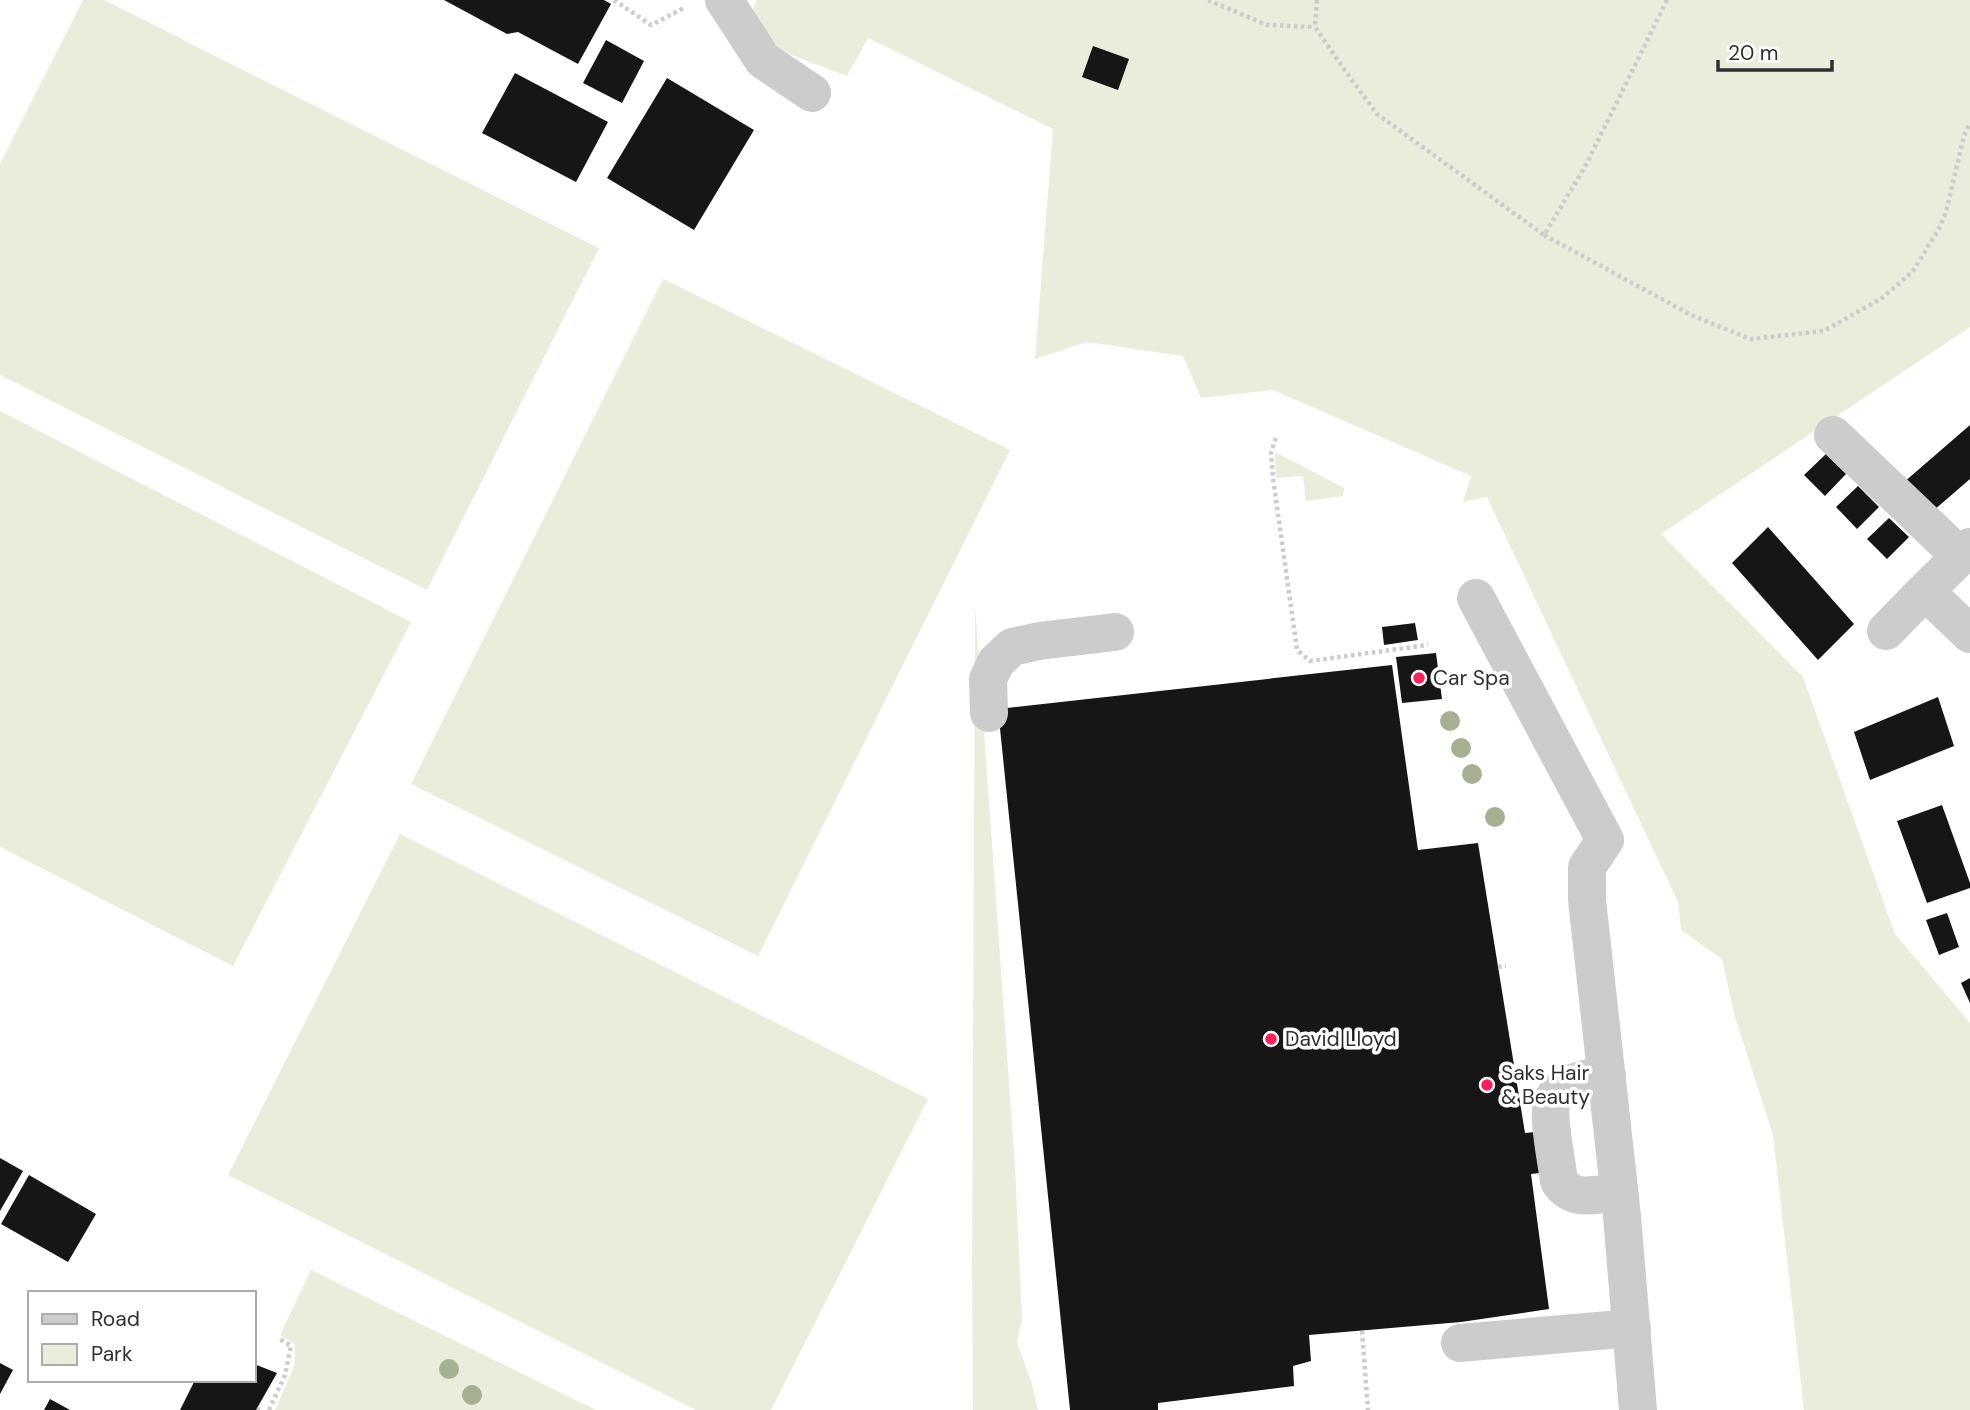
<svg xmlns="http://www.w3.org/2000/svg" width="1970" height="1410" font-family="'DM Sans',sans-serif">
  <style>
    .green { fill: #e9eedc }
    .building { fill: #161616 }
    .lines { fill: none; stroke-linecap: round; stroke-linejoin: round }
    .path { stroke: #ccc; stroke-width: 4.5; stroke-dasharray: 3.5 3.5; stroke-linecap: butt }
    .minor { stroke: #ccc; stroke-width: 38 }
    .tree { fill: #a6b092 }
    .poi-dot { fill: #f5235d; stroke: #fff; stroke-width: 2.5 }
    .labels { text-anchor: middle; stroke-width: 7; stroke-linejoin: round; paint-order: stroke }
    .poi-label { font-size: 21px; fill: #2f2f2f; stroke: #fff; text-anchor: start }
  </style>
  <rect width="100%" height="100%" fill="#fff"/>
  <path class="green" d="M 83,0 L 104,0 L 599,248 L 427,590 L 0,375 L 0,164 Z
    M 757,0 L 1970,0 L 1970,327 L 1661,534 L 1803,677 L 1895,934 L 1970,1023 L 1970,1410 L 1804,1410 L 1773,1135 L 1734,1014 L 1722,959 L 1681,930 L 1678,902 L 1487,497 L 1463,502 L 1471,476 L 1273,390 L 1201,398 L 1183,356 L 1087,342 L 1035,359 L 1053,129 L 868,38 L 847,76 L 770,47 L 753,9 Z
    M 663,279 L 1010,450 L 758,956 L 411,784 Z
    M 0,411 L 411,622 L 233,966 L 0,847 Z
    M 1275,452 L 1344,488 L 1343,496 L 1306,501 L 1303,476 L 1276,478 Z
    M 975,605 L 1015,1167 L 1022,1319 L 1017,1342 L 1032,1384 L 1038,1410 L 973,1410 L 972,1273 Z
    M 400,834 L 928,1099 L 771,1410 L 696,1410 L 228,1175 Z
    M 311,1270 L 596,1410 L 275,1410 L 295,1364 L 295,1344 L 280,1335 Z"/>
  <path class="building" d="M 444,0 L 604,0 L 611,4 L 578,64 L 518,32 L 507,34 Z
    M 606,40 L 644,61 L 622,103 L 583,83 Z
    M 1093,46 L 1129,59 L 1118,90 L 1082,77 Z
    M 515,73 L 608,122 L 576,182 L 482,133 Z
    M 667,78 L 754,130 L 694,230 L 607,178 Z
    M 1970,425 L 1970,479 L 1926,517 L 1903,483 Z
    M 1826,454 L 1846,474 L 1825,496 L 1804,475 Z
    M 1858,486 L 1879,507 L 1857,529 L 1836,507 Z
    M 1889,518 L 1909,537 L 1887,559 L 1867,539 Z
    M 1768,527 L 1854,624 L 1818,660 L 1732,563 Z
    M 1415,623 L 1418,640 L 1384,645 L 1382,627 Z
    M 1436,653 L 1442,699 L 1402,703 L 1396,657 Z
    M 1392,665 L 1418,850 L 1478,843 L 1525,1133 L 1565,1129 L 1567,1170 L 1531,1174 L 1549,1309 L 1461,1322 L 1309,1335 L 1311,1361 L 1293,1366 L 1294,1386 L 1158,1403 L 1158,1410 L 1070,1410 L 998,709 Z
    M 1938,697 L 1954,746 L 1870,780 L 1854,732 Z
    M 1942,805 L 1970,883 L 1970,888 L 1927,903 L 1897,821 Z
    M 1947,913 L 1959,947 L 1939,955 L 1926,920 Z
    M 1970,978 L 1970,1003 L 1961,983 Z
    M 0,1158 L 23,1171 L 0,1211 Z
    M 29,1175 L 96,1214 L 68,1262 L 1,1224 Z
    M 0,1363 L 13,1370 L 0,1394 Z
    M 254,1364 L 277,1373 L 256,1410 L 180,1410 L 195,1380 L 254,1380 Z
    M 50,1399 L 70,1410 L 44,1410 Z"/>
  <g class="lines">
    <path class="path" d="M 614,0 L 651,25 L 686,7
      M 1208,0 L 1267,25 L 1315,27
      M 1317,0 L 1315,27 L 1348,75 L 1377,114 L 1544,235 L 1586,165 L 1667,0
      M 1544,235 L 1691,315 L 1750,339 L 1824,331 L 1882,298 L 1913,271 L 1940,227 L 1946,212 L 1964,136 L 1970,123
      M 1276,438 L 1271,452 L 1273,478 L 1297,650 L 1310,661 L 1428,645
      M 1498,967 L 1506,966
      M 1362,1331 L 1368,1410
      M 257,1409 L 260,1410
      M 269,1410 L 285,1375 L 291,1346 L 278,1338"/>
    <path class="minor" d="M 724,0 L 763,60 L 812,93
      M 1833,435 L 1960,556
      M 1970,547 L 1925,591 L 1970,634
      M 1476,598 L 1605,840 L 1587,867 L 1587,900 L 1622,1216 L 1638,1410
      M 1886,631 L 1925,591
      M 989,713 L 988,679 L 996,662 L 1012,647 L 1039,641 L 1115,632
      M 1607,1075 C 1589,1077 1562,1082 1553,1099 C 1546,1112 1557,1163 1559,1181 C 1573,1203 1596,1194 1619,1192
      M 1460,1343 L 1632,1328"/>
  </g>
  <g class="tree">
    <circle cx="1450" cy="721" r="10"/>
    <circle cx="1461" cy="748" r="10"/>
    <circle cx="1472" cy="774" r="10"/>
    <circle cx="1495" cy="817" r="10"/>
    <circle cx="449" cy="1369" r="10"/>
    <circle cx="472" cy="1395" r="10"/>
  </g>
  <g class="poi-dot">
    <circle cx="1419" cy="678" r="7"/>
    <circle cx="1271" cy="1039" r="7"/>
    <circle cx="1487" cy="1085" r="7"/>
  </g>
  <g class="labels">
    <g class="poi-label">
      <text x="1433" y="685">Car Spa</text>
      <text x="1285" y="1046">David Lloyd</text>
      <text x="1501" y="1080">Saks Hair<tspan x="1501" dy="24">&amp; Beauty</tspan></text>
    </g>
  </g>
  <rect x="28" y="1291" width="228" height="91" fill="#ffffff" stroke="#acacac" stroke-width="2"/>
  <rect x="42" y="1314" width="35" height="10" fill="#cccccc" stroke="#acacac" stroke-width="2"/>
  <text x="91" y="1326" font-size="21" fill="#2f2f2f">Road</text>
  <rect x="42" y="1344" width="35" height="21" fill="#e9eedc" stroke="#acacac" stroke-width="2"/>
  <text x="91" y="1361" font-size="21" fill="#2f2f2f">Park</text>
  <path d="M1718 60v10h114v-10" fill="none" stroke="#2f2f2f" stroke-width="3.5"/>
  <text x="1728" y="60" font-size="21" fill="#2f2f2f" stroke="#ffffff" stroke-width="5" paint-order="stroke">20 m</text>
</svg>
